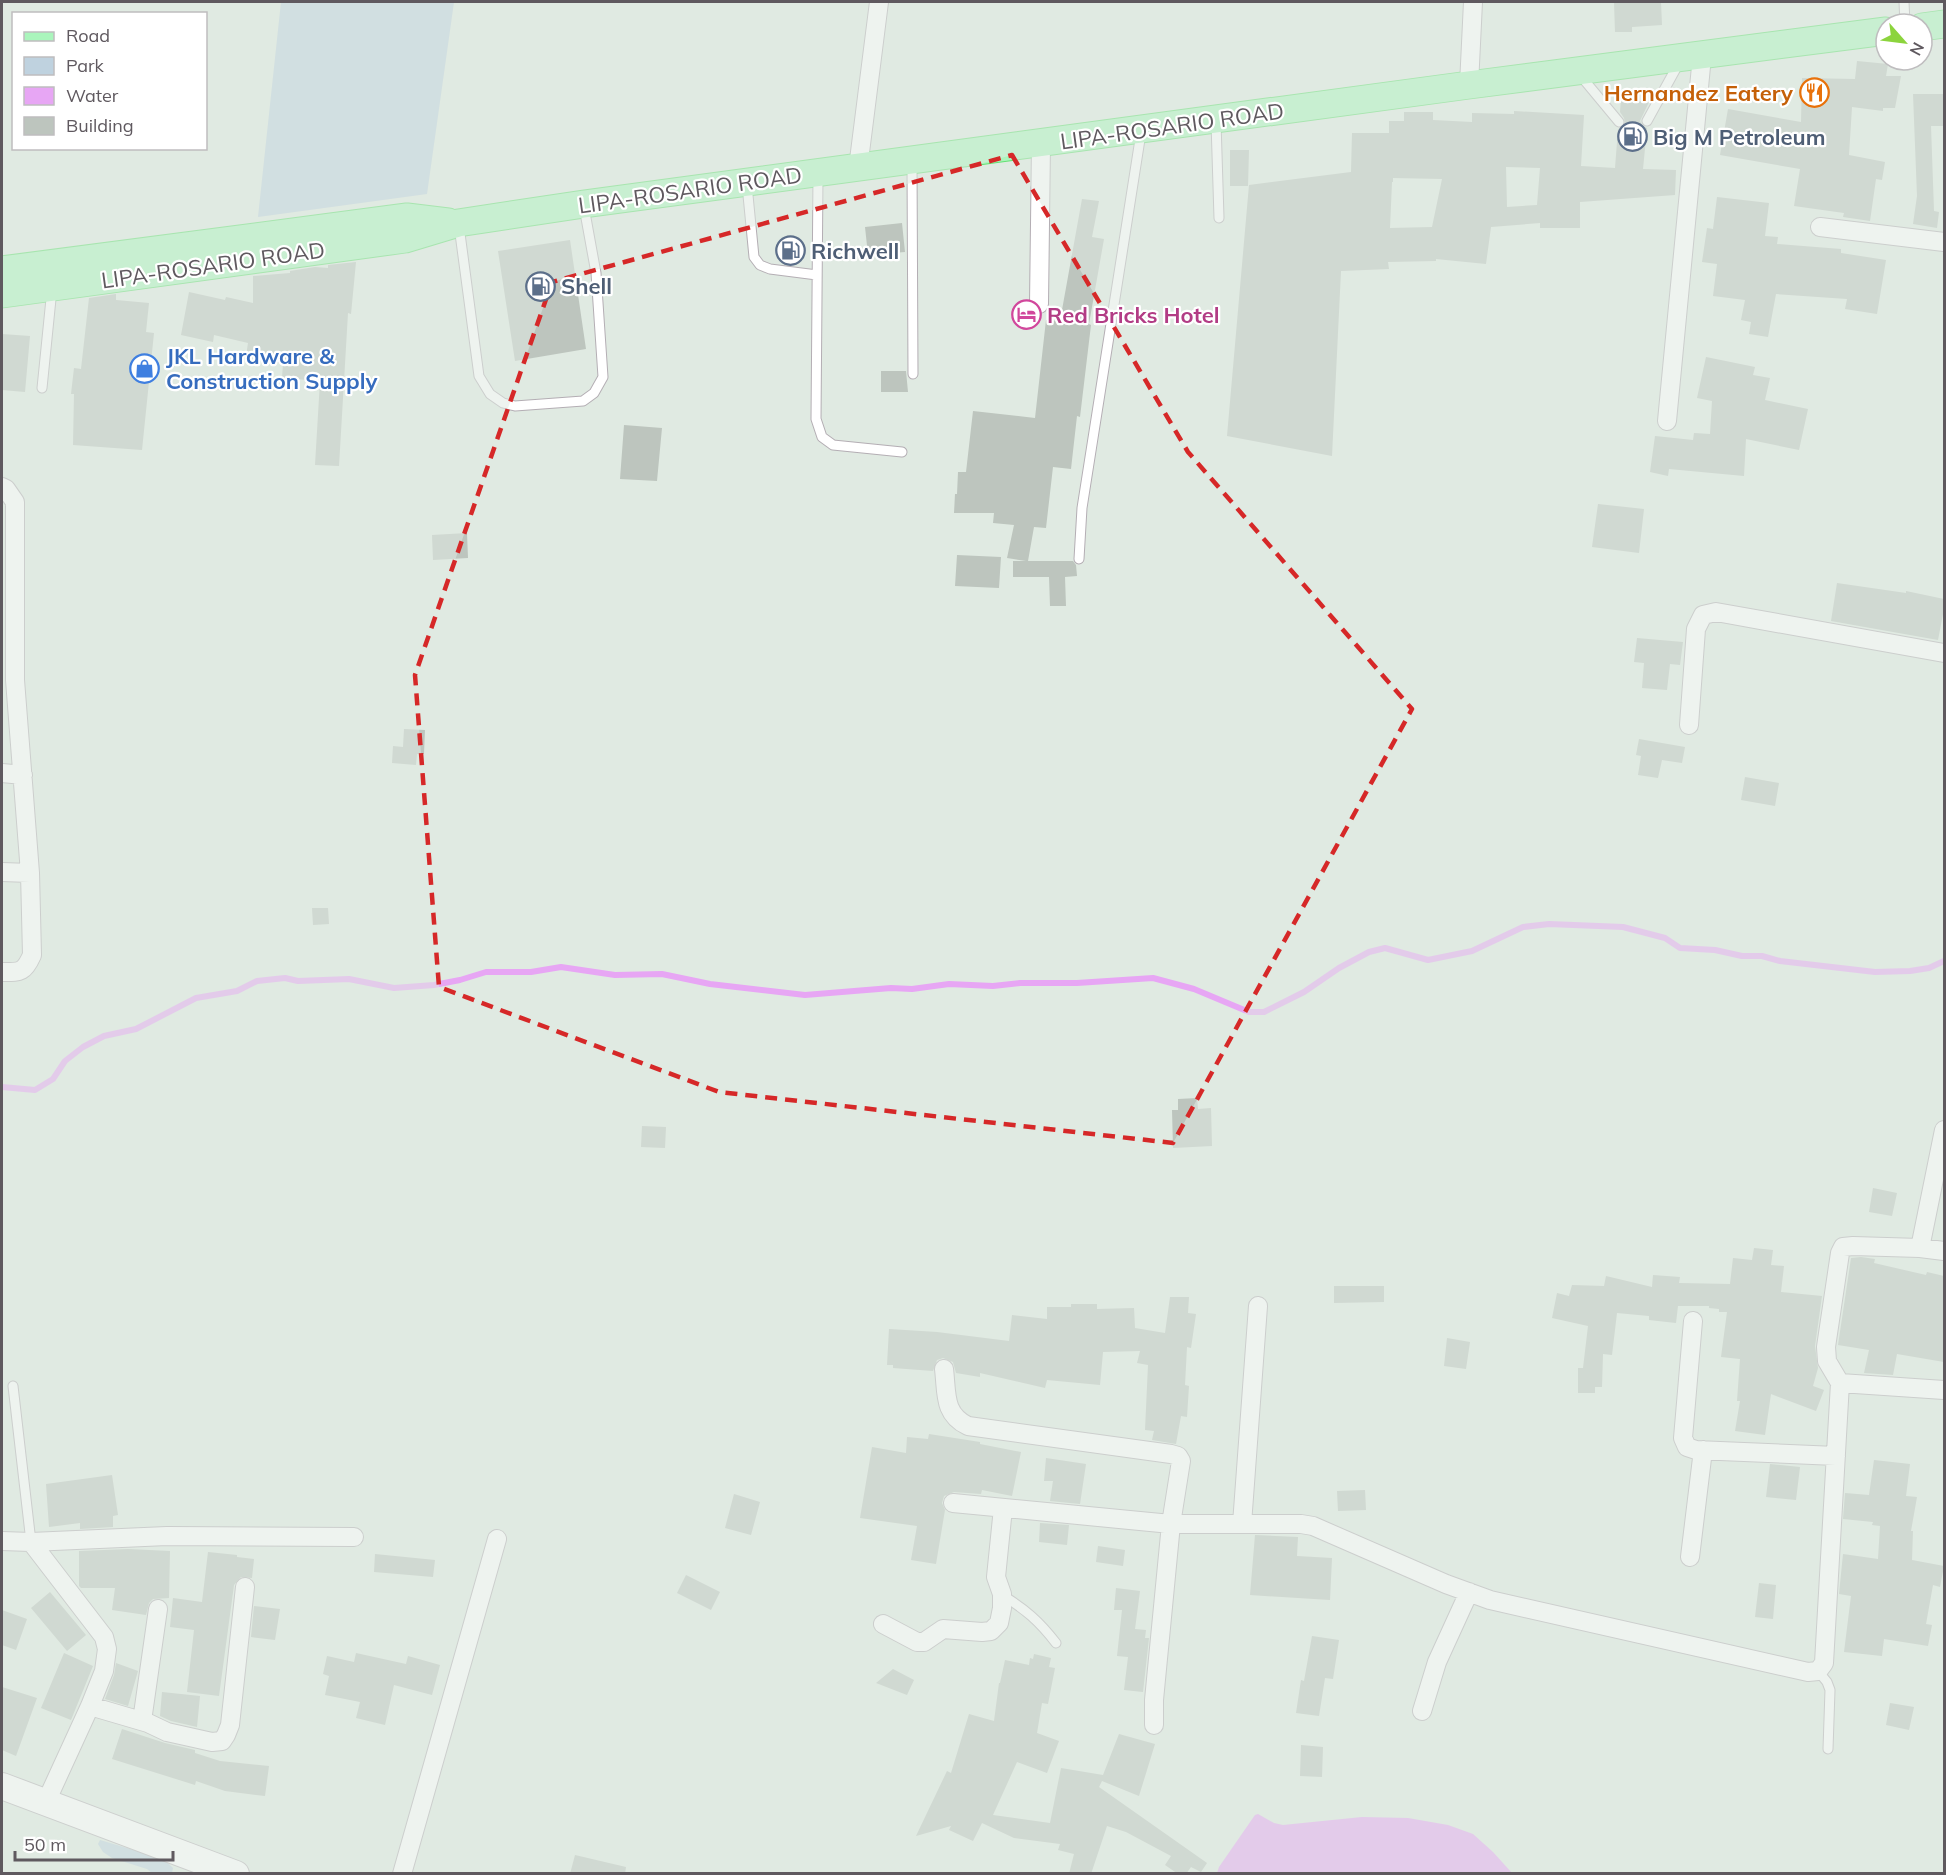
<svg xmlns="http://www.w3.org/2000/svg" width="1946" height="1875" font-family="Mulish,sans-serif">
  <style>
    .green { fill: #bfd2df }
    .water { fill: #e7a6f4 }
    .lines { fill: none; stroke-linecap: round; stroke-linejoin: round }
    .stream { stroke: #e7a6f4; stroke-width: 6 }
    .building { fill: #bdc5be; fill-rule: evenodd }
    .lane-casing { stroke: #b4aeb4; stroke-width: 11 }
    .street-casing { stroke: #b4aeb4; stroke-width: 20 }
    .secondary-casing { stroke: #b6b0b6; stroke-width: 28 }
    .primary-casing { stroke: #64e072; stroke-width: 29 }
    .lane { stroke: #fff; stroke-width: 9 }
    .street { stroke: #fff; stroke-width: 18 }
    .secondary { stroke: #fff; stroke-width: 26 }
    .primary { stroke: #aaf5bc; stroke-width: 27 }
    .marked { fill: none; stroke: #d62828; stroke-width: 4.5; stroke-dasharray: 12 8; stroke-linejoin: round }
    .labels { text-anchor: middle; stroke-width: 4.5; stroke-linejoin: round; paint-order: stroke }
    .food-label { font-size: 22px; font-weight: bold; fill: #c56008; stroke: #fff; text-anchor: end }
    .street-label { font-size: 22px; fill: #5f595f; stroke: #fff }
    .service-label { font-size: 22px; font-weight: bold; fill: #4e5e75; stroke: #fff; text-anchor: start }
    .hotel-label { font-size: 22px; font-weight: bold; fill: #b23c85; stroke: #fff; text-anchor: start }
    .shop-label { font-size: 22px; font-weight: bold; fill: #366cbe; stroke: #fff; text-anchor: start }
  </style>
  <rect width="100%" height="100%" fill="#e0eae2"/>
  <path class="green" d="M 281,2 L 454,2 L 427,194 L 258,217 Z
    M 100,1840 L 164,1859 L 173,1868 L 172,1873 L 152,1873 L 147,1869 L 112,1858 L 103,1852 L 98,1844 Z"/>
  <path class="water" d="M 1258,1814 L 1274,1823 L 1283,1825 L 1362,1817 L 1408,1818 L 1448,1825 L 1473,1834 L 1493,1852 L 1512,1873 L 1217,1873 L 1219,1867 L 1255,1815 Z"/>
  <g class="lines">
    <path class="stream" d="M 2,1087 L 35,1090 L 53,1079 L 65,1061 L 83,1047 L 104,1036 L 136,1029 L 196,998 L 237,991 L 257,981 L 285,978 L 298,981 L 349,979 L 394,988 L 434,985 L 460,980 L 486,972 L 531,972 L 561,967 L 615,975 L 662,974 L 710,984 L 805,995 L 891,988 L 912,989 L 949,984 L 993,986 L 1020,983 L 1077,983 L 1153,978 L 1194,989 L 1249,1012 L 1264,1012 L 1304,992 L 1339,968 L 1369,952 L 1385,948 L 1428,960 L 1472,951 L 1523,927 L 1549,924 L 1623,927 L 1665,938 L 1680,948 L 1715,950 L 1742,956 L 1762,956 L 1780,961 L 1875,972 L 1910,971 L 1929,968 L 1944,961"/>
  </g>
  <path class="building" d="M 1614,2 L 1661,2 L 1662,25 L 1632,27 L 1632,32 L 1615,32 Z
    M 1857,61 L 1888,64 L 1886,76 L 1901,76 L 1895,108 L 1883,108 L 1883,111 L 1852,107 L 1849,155 L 1885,162 L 1882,180 L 1876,179 L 1870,221 L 1843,217 L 1844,213 L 1794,206 L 1800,169 L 1720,155 L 1728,109 L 1801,122 L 1802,78 L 1855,79 Z
    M 1913,94 L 1944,94 L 1943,126 L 1931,126 L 1934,211 L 1939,212 L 1937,228 L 1913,224 L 1917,196 Z
    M 1621,99 L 1649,102 L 1640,121 L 1642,125 L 1647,128 L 1643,169 L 1676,170 L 1675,195 L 1580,202 L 1580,228 L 1540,228 L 1540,223 L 1491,227 L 1486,264 L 1436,259 L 1436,261 L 1388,262 L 1389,269 L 1341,271 L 1332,456 L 1227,436 L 1249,185 L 1351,172 L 1352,133 L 1389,133 L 1389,121 L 1404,121 L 1404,112 L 1433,112 L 1433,120 L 1472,122 L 1472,113 L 1514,114 L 1514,111 L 1584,115 L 1581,166 L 1615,168 L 1618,129 L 1623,128 L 1625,124 L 1624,118 L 1620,112 ZM 1506,167 L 1540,168 L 1537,205 L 1507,207 ZM 1393,178 L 1442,179 L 1432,227 L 1390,228 L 1392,182 L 1393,182 Z
    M 1230,150 L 1249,150 L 1248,186 L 1230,186 Z
    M 1717,197 L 1769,203 L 1765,236 L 1778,237 L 1777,244 L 1841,249 L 1841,253 L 1886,260 L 1877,314 L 1845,309 L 1847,299 L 1776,294 L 1768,337 L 1749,334 L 1751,322 L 1741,320 L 1745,300 L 1713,296 L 1717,264 L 1702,262 L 1707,228 L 1713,229 Z
    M 1082,199 L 1099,201 L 1092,237 L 1104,239 L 1089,324 L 1091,325 L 1080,417 L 1077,416 L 1071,469 L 1053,467 L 1046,528 L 1034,527 L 1028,561 L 1073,561 L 1076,565 L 1077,576 L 1065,577 L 1066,606 L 1050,606 L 1049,577 L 1013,577 L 1013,561 L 1026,561 L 1007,558 L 1014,525 L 993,523 L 994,513 L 954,513 L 955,494 L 957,494 L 958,472 L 966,472 L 973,411 L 1035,418 L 1046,320 L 1060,321 Z
    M 902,223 L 905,252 L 868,255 L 865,227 Z
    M 570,240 L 586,349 L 515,361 L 498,251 Z
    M 356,262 L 351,314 L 348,313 L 339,466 L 315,465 L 320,381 L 282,378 L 283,364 L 246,356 L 248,343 L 214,335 L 213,342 L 181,335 L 189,292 L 225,300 L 226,297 L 253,303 L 253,276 L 290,273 L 290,271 L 315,267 L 328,268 L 328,265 Z
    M 116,294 L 116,300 L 149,303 L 146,332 L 154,333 L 142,450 L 73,445 L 74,394 L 71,394 L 74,368 L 81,369 L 89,298 Z
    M 2,334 L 30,336 L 25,392 L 2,390 Z
    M 1706,357 L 1755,367 L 1753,375 L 1770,378 L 1765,400 L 1808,409 L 1799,450 L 1746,439 L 1744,476 L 1669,469 L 1668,476 L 1650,472 L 1655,436 L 1693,440 L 1694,433 L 1710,434 L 1712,401 L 1697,398 Z
    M 881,371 L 906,371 L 908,392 L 881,392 Z
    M 624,425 L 662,428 L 657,481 L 620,479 Z
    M 1598,504 L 1644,509 L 1639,553 L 1592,547 Z
    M 467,533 L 468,558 L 433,560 L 432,535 Z
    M 957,555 L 1001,557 L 999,588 L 955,586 Z
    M 1837,583 L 1906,593 L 1906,591 L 1944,599 L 1944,609 L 1938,640 L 1831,621 Z
    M 1637,638 L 1683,642 L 1680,665 L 1670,664 L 1667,690 L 1642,688 L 1644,663 L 1634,662 Z
    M 404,729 L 425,730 L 424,754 L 417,754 L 416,765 L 392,763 L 393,746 L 403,747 Z
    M 1639,739 L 1685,747 L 1682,763 L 1662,760 L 1658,778 L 1638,775 L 1641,756 L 1636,755 Z
    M 1745,777 L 1779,783 L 1775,806 L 1741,800 Z
    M 312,908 L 328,908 L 329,924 L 313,925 Z
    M 1197,1098 L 1198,1109 L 1211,1108 L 1212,1146 L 1173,1148 L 1172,1110 L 1178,1110 L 1178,1099 Z
    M 642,1126 L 666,1127 L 665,1148 L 641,1147 Z
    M 1873,1188 L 1897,1193 L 1892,1216 L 1869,1212 Z
    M 1754,1248 L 1773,1250 L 1771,1265 L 1784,1266 L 1781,1292 L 1822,1296 L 1815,1346 L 1818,1368 L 1813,1386 L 1824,1390 L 1816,1411 L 1771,1394 L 1765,1435 L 1735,1431 L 1740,1401 L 1737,1401 L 1740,1359 L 1721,1357 L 1727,1312 L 1719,1312 L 1719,1309 L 1709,1308 L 1709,1306 L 1678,1306 L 1676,1323 L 1649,1320 L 1649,1316 L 1617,1313 L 1612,1355 L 1603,1354 L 1602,1387 L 1595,1387 L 1595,1393 L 1578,1393 L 1578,1368 L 1583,1368 L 1588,1326 L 1552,1318 L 1557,1293 L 1569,1296 L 1572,1285 L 1604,1286 L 1606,1276 L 1652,1287 L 1653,1275 L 1680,1277 L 1679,1283 L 1730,1284 L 1733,1258 L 1752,1260 Z
    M 1861,1257 L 1875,1259 L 1874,1263 L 1926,1275 L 1927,1272 L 1944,1276 L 1944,1362 L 1897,1354 L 1893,1375 L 1864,1373 L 1869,1350 L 1838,1345 L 1851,1258 Z
    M 1334,1286 L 1384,1286 L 1384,1302 L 1334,1303 Z
    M 1170,1297 L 1189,1297 L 1188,1313 L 1196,1314 L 1191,1348 L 1187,1347 L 1185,1385 L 1189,1386 L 1187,1417 L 1181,1416 L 1176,1444 L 1152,1440 L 1154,1431 L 1145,1430 L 1148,1365 L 1137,1363 L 1140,1351 L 1103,1352 L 1100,1385 L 1047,1380 L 1045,1388 L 980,1373 L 980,1377 L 956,1373 L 953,1362 L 943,1358 L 937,1360 L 933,1371 L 893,1368 L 893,1365 L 887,1365 L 889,1329 L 937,1332 L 1009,1341 L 1012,1315 L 1047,1319 L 1047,1307 L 1071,1307 L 1071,1304 L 1097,1304 L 1097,1309 L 1134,1308 L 1135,1328 L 1165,1333 Z
    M 1447,1338 L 1470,1342 L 1466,1369 L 1444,1366 Z
    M 929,1434 L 980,1442 L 980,1444 L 1021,1452 L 1012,1496 L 982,1490 L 981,1494 L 954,1492 L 944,1496 L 942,1503 L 945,1510 L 936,1564 L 911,1560 L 917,1526 L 860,1518 L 872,1447 L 906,1453 L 907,1437 L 928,1439 Z
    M 1046,1458 L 1086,1464 L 1080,1504 L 1050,1501 L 1053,1481 L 1044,1481 Z
    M 1874,1460 L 1910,1464 L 1906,1496 L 1917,1497 L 1911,1531 L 1913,1531 L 1912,1560 L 1944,1566 L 1940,1587 L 1933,1585 L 1926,1624 L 1932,1625 L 1928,1646 L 1884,1639 L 1882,1656 L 1844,1652 L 1851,1596 L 1839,1594 L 1843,1554 L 1878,1559 L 1880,1526 L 1872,1525 L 1873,1522 L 1843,1519 L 1845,1493 L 1869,1495 Z
    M 1770,1464 L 1800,1467 L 1796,1500 L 1766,1497 Z
    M 112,1475 L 118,1515 L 113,1516 L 113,1527 L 80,1529 L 80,1523 L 49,1527 L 46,1484 Z
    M 1365,1490 L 1366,1510 L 1338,1511 L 1337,1491 Z
    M 734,1494 L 760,1502 L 751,1535 L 725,1528 Z
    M 1040,1523 L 1069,1525 L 1067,1545 L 1039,1542 Z
    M 1255,1535 L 1298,1537 L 1297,1556 L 1332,1558 L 1330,1600 L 1250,1595 Z
    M 1098,1546 L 1125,1550 L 1123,1566 L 1096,1562 Z
    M 128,1549 L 170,1551 L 169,1598 L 153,1599 L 149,1603 L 146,1615 L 112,1610 L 115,1588 L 81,1588 L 79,1586 L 79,1551 Z
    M 208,1552 L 237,1555 L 237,1557 L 254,1559 L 252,1578 L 241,1577 L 234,1585 L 219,1696 L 187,1692 L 194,1630 L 170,1627 L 173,1598 L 202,1602 Z
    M 375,1554 L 435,1560 L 433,1577 L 374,1572 Z
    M 686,1575 L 720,1592 L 711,1610 L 677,1593 Z
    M 1759,1583 L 1776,1585 L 1773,1619 L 1755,1617 Z
    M 1116,1588 L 1140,1591 L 1135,1629 L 1146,1630 L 1145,1638 L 1149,1638 L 1143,1692 L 1124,1690 L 1128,1657 L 1117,1656 L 1122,1610 L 1114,1610 Z
    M 50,1592 L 86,1635 L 67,1651 L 31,1608 Z
    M 254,1606 L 280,1609 L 275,1640 L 251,1637 Z
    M 2,1610 L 27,1619 L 16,1650 L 2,1645 Z
    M 1312,1636 L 1339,1640 L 1333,1679 L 1325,1678 L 1319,1716 L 1296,1713 L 1301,1680 L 1304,1681 Z
    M 64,1653 L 93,1666 L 71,1720 L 41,1708 Z
    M 356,1653 L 406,1664 L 408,1656 L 440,1665 L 432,1695 L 394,1685 L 385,1725 L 356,1718 L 360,1702 L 325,1695 L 329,1676 L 323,1674 L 327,1656 L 354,1662 Z
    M 1034,1654 L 1051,1658 L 1049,1667 L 1055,1668 L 1048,1704 L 1042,1703 L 1037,1733 L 1059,1741 L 1047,1773 L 1017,1762 L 993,1815 L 1050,1823 L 1061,1768 L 1103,1775 L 1119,1734 L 1155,1744 L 1139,1796 L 1102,1781 L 1099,1787 L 1207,1863 L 1201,1872 L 1191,1867 L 1186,1874 L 1178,1874 L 1165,1865 L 1171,1856 L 1126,1832 L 1107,1826 L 1091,1874 L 1069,1874 L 1074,1854 L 1058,1850 L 1060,1844 L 1014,1838 L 982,1823 L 973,1841 L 949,1830 L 951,1826 L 916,1836 L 947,1771 L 951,1773 L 969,1714 L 994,1721 L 999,1683 L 1000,1683 L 1005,1660 L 1029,1665 L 1030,1658 L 1033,1659 Z
    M 116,1663 L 138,1671 L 128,1706 L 105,1699 L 114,1675 Z
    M 893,1669 L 914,1680 L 907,1695 L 876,1683 Z
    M 2,1687 L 37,1698 L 16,1756 L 2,1750 Z
    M 162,1692 L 200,1696 L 197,1727 L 171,1721 L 160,1716 Z
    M 1890,1703 L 1914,1707 L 1909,1730 L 1886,1725 Z
    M 122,1729 L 165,1743 L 195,1750 L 195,1753 L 220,1761 L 269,1766 L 265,1796 L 225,1791 L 196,1781 L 195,1785 L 112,1759 Z
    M 1301,1745 L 1323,1747 L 1322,1777 L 1300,1776 Z
    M 575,1855 L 626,1867 L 625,1874 L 570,1874 Z"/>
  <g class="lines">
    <defs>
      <path id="lane" d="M 1904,2 L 1905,24
        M 1580,75 L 1619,122
        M 1647,121 L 1680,61
        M 1216,122 L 1219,218
        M 912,163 L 913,374
        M 818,176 L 816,419 L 822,437 L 833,445 L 902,452
        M 747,185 L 754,257 L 760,265 L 770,269 L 817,275
        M 459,226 L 479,376 L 490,394 L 503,403 L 515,406 L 583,401 L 594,393 L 603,377 L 596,273 L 584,207
        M 42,388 L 52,289
        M 1079,559 L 1082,508 L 1141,133
        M 13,1386 L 31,1542
        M 1002,1595 C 1025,1609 1039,1621 1056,1643
        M 1818,1671 L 1827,1682 L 1830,1690 L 1828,1749"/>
      <path id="street" d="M 1469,85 L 1473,2
        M 858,168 L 879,2
        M 1820,227 L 1944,242
        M 1039,304 L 1041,144
        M 1667,421 L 1702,56
        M 2,487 L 6,489 L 15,502 L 15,680 L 30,873 L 32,955 C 24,973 20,972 2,972
        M 1689,725 L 1696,629 L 1703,615 L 1716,612 L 1944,653
        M 2,773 L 23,775
        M 2,872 L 30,873
        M 1920,1248 L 1944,1130
        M 1693,1321 L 1683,1438 L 1687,1447 L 1696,1450 L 1836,1456
        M 944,1369 C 947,1393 943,1414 968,1426 L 1171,1454 L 1178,1456 L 1181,1461 L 1171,1524 L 953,1503
        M 1840,1383 L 1944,1390
        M 1242,1524 L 1258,1306
        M 2,1541 L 31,1542 L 167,1536 L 354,1537
        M 31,1542 L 104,1637 L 107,1649 L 104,1671 L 90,1706 L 46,1802
        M 1690,1557 L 1703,1450
        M 883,1624 L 917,1642 L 924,1642 L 943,1629 L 982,1632 L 991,1631 L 999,1623 L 1002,1608 L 1002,1594 L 996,1577 L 1003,1508
        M 90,1706 L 148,1723 L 167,1732 L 212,1742 L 222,1741 L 226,1735 L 230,1725 L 245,1587
        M 1422,1711 L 1437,1662 L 1469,1592
        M 142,1721 L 158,1609
        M 1154,1725 L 1154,1700 L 1171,1524 L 1301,1524 L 1313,1526 L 1446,1584 L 1490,1600 L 1808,1672 L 1818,1671 L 1824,1663 L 1840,1383 L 1827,1361 L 1826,1347 L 1840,1253 L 1843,1247 L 1853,1246 L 1920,1248 L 1944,1251
        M 402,1874 L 497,1539"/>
      <path id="secondary" d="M 2,1786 L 236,1874"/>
      <path id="primary" d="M 1922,27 L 1944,24
        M 2,270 L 407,217 L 448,222
        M 2,294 L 405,239 L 458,223 L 584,204 L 1469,85 L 1886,31"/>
    </defs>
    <use href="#lane" class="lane-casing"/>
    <use href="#street" class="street-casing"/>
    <use href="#secondary" class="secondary-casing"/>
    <use href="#primary" class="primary-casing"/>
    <use href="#lane" class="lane"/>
    <use href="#street" class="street"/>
    <use href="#secondary" class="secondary"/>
    <use href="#primary" class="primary"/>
  </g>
  <path d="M0 0H1946V1875H0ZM 1012,155 L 1188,452 L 1412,709 L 1173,1143 L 719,1092 L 439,987 L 415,675 L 552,282 Z" fill="#e0eae2" fill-opacity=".55" fill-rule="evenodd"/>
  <path class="marked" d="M 1012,155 L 1188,452 L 1412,709 L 1173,1143 L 719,1092 L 439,987 L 415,675 L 552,282 Z"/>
  <defs>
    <symbol id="restaurant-ring" viewBox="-11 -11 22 22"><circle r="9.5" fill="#fff" stroke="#e8710a" stroke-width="1.5"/><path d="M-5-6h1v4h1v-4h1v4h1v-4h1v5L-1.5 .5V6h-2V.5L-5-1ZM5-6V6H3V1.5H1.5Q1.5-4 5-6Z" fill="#e8710a"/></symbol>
    <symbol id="fuel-ring" viewBox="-11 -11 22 22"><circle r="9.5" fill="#fff" stroke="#5c6f8a" stroke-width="1.5"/><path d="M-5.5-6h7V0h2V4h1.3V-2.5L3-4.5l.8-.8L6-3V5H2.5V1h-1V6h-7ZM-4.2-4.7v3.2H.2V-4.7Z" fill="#5c6f8a"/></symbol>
    <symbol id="hotel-ring" viewBox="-11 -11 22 22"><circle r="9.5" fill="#fff" stroke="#d1479c" stroke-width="1.5"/><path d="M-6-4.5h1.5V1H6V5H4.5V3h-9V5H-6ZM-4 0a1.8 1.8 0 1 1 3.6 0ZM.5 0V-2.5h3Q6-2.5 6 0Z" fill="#d1479c"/></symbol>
    <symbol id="shop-ring" viewBox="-11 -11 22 22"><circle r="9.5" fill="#fff" stroke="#3f7fe0" stroke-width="1.5"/><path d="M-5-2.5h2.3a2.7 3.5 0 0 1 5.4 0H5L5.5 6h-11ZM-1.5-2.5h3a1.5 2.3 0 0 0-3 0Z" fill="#3f7fe0"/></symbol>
  </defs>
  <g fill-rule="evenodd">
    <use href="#restaurant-ring" x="1798" y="76" width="33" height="33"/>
    <use href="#fuel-ring" x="1616" y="120" width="33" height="33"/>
    <use href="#fuel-ring" x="774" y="234" width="33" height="33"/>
    <use href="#fuel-ring" x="524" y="270" width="33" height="33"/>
    <use href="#hotel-ring" x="1010" y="298" width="33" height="33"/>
    <use href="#shop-ring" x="128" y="352" width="33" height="33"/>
  </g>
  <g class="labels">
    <g class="food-label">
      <text x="1793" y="101">Hernandez Eatery</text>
    </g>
    <g class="street-label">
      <text transform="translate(1172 126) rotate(-8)" y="8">LIPA-ROSARIO ROAD</text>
      <text transform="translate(690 190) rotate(-8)" y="8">LIPA-ROSARIO ROAD</text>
      <text transform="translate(213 265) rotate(-8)" y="8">LIPA-ROSARIO ROAD</text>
    </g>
    <g class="service-label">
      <text x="1653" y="145">Big M Petroleum</text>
      <text x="811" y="259">Richwell</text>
      <text x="561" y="294">Shell</text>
    </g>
    <g class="hotel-label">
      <text x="1047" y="323">Red Bricks Hotel</text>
    </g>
    <g class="shop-label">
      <text x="166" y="364">JKL Hardware &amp;<tspan x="166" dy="25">Construction Supply</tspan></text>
    </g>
  </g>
  <rect width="1946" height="1875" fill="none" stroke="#5f595f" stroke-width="6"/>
  <rect x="12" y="12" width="195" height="138" fill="#ffffff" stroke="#bfbdbf" stroke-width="1.5"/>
  <rect x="24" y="32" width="30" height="9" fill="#aaf5bc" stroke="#bfbdbf" stroke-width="1.5"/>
  <text x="66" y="42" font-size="18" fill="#5f595f">Road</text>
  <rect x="24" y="57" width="30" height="18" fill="#bfd2df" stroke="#bfbdbf" stroke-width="1.5"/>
  <text x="66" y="72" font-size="18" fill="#5f595f">Park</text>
  <rect x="24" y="87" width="30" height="18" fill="#e7a6f4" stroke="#bfbdbf" stroke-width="1.5"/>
  <text x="66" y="102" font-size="18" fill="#5f595f">Water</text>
  <rect x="24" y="117" width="30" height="18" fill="#bdc5be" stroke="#bfbdbf" stroke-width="1.5"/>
  <text x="66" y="132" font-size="18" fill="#5f595f">Building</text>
  <g transform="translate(1904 42) rotate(118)"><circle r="28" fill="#ffffff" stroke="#bfbdbf" stroke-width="1.5"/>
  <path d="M0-4.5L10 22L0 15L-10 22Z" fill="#8cd43d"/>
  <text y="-9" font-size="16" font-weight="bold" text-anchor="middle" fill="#5f595f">N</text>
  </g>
  <path d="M15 1851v9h158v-9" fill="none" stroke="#5f595f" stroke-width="3"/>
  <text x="24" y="1851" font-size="18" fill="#5f595f" stroke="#ffffff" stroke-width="4.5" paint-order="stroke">50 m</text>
</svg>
